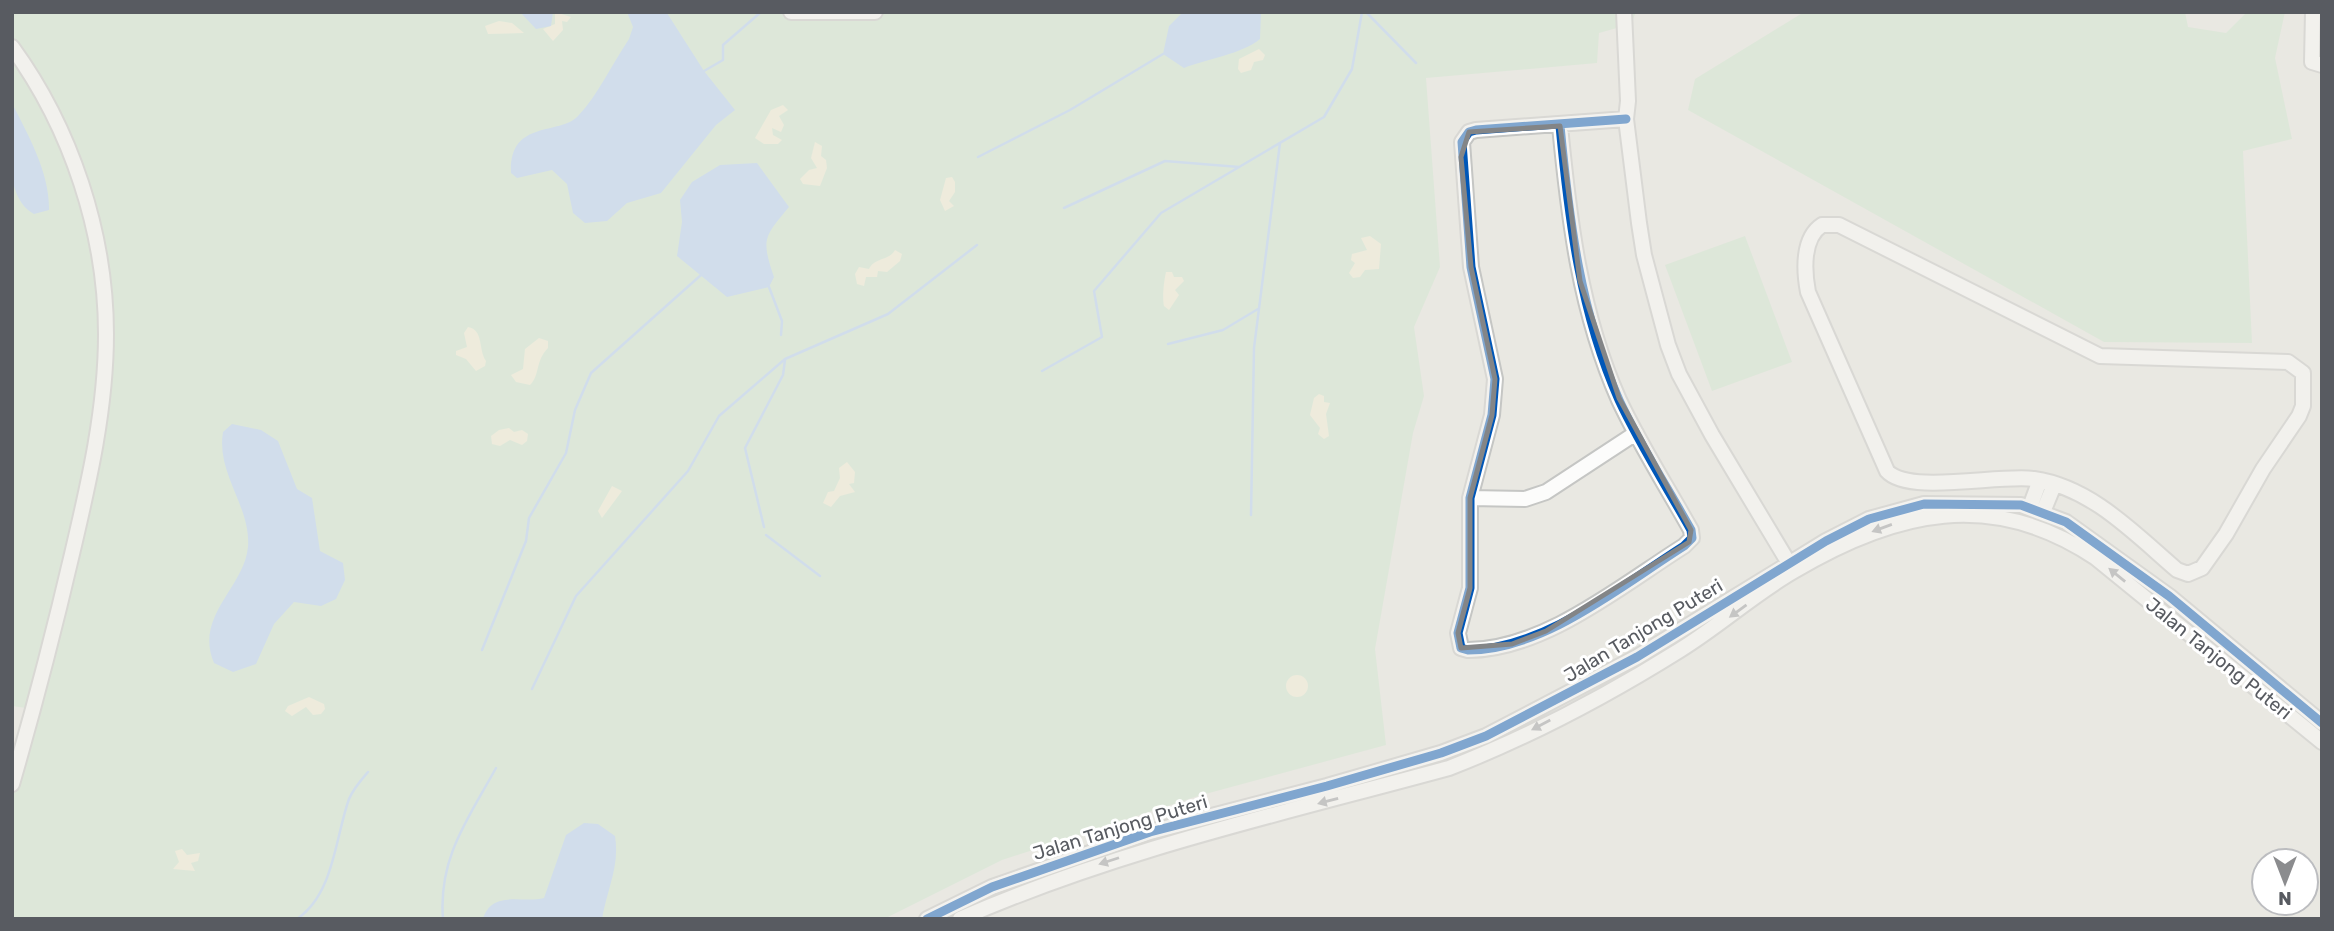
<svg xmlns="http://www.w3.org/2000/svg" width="2334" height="931" font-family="Rubik,sans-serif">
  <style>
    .green { fill: #cfe7cf }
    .sand { fill: #f3f0d5 }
    .water { fill: #b3d1f6 }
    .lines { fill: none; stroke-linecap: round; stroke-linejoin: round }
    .stream { stroke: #b3d1f6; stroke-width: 2.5 }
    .minor-casing { stroke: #c5c6c4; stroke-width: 18 }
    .minor { stroke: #fcfcfb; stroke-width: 14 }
    .cycleway-casing { stroke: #fff; stroke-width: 13 }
    .cycleway { stroke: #0057b8; stroke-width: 9 }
    .oneway { fill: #9a9b9f }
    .marked { fill: none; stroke: #838587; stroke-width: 5; stroke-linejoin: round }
    .labels { text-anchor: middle; stroke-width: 6; stroke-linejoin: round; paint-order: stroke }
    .street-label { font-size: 19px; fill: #585b61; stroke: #fff }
  </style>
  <rect width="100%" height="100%" fill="#e9e8e2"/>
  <path class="green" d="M 12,12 L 1636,12 L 1631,24 L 1599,33 L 1597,63 L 1426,78 L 1440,267 L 1414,327 L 1424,396 L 1413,433 L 1375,649 L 1386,745 L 1198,796 L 1002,860 L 884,919 L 12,919 L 12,784 L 33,709 L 12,706 Z
    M 1804,12 L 2185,12 L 2188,27 L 2226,33 L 2247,12 L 2285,12 L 2275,58 L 2292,139 L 2243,151 L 2252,343 L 2104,342 L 1688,110 L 1695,79 Z
    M 1745,236 L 1792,362 L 1712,391 L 1665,265 Z"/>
  <path class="sand" d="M 555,12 L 571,17 L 567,22 L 562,21 L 563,30 L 553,41 L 543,29 L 555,24 Z
    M 499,21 L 512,23 L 524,33 L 488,34 L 485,26 Z
    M 1259,49 L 1265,55 L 1263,60 L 1254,62 L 1251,70 L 1241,73 L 1238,69 L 1239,59 Z
    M 783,105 L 788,110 L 779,116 L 784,125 L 781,132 L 772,128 L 773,135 L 782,140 L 778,144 L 764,144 L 755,138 L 771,110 Z
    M 815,142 L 822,146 L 821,156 L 826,160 L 827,168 L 820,186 L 803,184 L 800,179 L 809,170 L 817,168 L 811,158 Z
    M 952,177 L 955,182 L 955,192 L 949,201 L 954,206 L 945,211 L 940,200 L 946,178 Z
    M 1370,236 L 1381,244 L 1379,269 L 1365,270 L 1360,277 L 1353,278 L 1349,273 L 1355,263 L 1351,260 L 1352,254 L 1367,250 L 1361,238 Z
    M 895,250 L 902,254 L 900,261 L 887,272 L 878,271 L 877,277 L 866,277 L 864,286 L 857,284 L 855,274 L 859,267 L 869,269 C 875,257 889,261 895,250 Z
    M 1166,272 L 1172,272 L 1174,277 L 1182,277 L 1184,281 L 1175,290 L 1179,295 L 1169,310 L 1164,306 C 1162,297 1164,281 1166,272 Z
    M 468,327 C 484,330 478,349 486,361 L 485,366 L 476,371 L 466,359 L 456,355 L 456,351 L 467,347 L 464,333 Z
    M 539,338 L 548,341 L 548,348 C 535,361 540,376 530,385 L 516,382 L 511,375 L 523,369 L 525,349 Z
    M 1319,394 L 1324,396 L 1324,402 L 1330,403 L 1326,414 L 1329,436 L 1324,439 L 1318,434 L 1320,428 L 1310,415 L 1314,398 Z
    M 509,428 L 514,432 L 522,430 L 528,434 L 527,441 L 522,445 L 510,440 L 500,446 L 492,444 L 491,436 L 499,430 Z
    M 847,462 L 855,472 L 854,483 L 849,484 L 855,492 L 840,496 L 831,507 L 823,503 L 828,492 L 834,491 L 840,478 L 839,468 Z
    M 612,486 L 622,491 L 602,518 L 598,511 Z
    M1286 686a11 11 0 1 1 22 0a11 11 0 1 1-22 0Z
    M 309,697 L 324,704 L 325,709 L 321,714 L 313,715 L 306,707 L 292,716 L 285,711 L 288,706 Z
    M 182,849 L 187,855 L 200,853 L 198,861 L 191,863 L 195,871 L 173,869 L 179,862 L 175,851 Z"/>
  <path class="water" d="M 520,12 L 553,12 L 551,26 L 536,29 Z
    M 627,12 L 667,13 L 704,71 L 735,110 L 716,125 L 661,193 L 627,203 L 607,221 L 585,223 L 573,213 L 567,184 L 552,170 L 517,178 L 511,173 C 509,119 559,136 578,116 C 598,95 612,64 629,39 L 633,27 Z
    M 1183,12 L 1261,12 L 1260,39 C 1242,54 1207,59 1184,68 L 1163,54 L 1169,26 Z
    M 12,103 C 28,135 50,173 49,210 L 34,214 C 1,196 12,135 12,103 Z
    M 757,163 L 789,207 C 764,237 761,239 774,277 L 769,287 L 727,297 L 677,256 L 682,222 L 680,200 L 692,182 L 720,165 Z
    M 232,424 L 261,430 L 278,441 L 297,489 L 312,498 L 320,551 L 343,563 L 345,580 L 336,599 L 321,606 L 294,602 L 274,624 L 256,664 L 233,672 L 214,663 C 194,616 244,588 248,547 C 251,506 216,474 223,432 Z
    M 584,823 L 598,824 L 615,836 C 620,866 607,889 602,919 L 483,919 C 492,889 524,904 544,898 L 566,835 Z"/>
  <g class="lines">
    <path class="stream" d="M 1366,12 L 1416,63
      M 704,71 L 723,60 L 723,45 L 761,12
      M 978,157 L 1070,110 L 1163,54
      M 1064,208 L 1165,161 L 1239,167
      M 769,287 L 782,321 L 781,335
      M 1168,344 L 1223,330 L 1258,309
      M 1042,371 L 1102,337 L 1094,291 L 1161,213 L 1324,117 L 1352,69 L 1362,12
      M 1251,515 L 1254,348 L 1280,143
      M 764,527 L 745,448 L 783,375 L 785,360
      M 766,535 L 820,576
      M 482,650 L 526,541 L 529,518 L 566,453 L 575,410 L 591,373 L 701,275
      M 532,689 L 576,596 L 688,471 L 719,416 L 785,359 L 888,314 L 977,245
      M 297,919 C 334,894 335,838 349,799 C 353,789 361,780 368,772
      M 443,919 C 438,858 468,819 496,768"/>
    <defs>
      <path id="minor" d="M 791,12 L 875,12
        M 1624,12 L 1628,101 L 1626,119 L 1639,223 L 1644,255 L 1668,345 L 1679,374 L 1712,435 L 1793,570
        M 2313,12 L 2312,62 L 2322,65
        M 12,47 C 71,128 106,233 106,334 C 106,409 89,482 72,554 C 54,631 34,708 12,784
        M 1560,126 C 1569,220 1580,312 1619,400 C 1640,445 1667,487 1691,530 L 1692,538 L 1684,546 C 1622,585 1544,650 1468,650 L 1461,648 L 1458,633 L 1470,588 L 1470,498 L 1492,415 L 1495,379 L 1471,267 L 1462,142 L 1469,132 L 1476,130 L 1626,119
        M 1822,225 L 1839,225 L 2100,356 L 2288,362 L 2303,373 L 2303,406 L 2299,416 L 2263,469 L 2226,534 L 2202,568 L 2188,574 L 2177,570 C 2135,534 2091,487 2034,479 C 2000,474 1908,495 1887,471 L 1808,292 C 1804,271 1802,238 1822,225 Z
        M 1470,498 L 1525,499 L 1546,492 L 1636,433
        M 2030,507 L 2040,480
        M 2043,512 L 2054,485
        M 927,919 L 992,887 L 1150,832 L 1327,786 L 1441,753 L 1486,736 L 1637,657 L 1826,541 L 1869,519 L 1924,504 L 2021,505 L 2066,522 L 2169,596 L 2322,723
        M 960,919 C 1117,850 1284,813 1449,768 C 1529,737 1608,695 1680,650 C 1719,626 1754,594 1794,571 C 1895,511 1992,488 2096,558 L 2322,742"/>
    </defs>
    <use href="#minor" class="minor-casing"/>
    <use href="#minor" class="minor"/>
    <defs>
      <path id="cycleway" d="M 1560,126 C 1569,220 1580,312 1619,400 C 1640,445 1667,487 1691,530 L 1692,538 L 1684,546 C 1622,585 1544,650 1468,650 L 1461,648 L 1458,633 L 1470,588 L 1470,498 L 1492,415 L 1495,379 L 1471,267 L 1462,142 L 1469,132 L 1476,130 L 1626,119
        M 927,919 L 992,887 L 1150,832 L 1327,786 L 1441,753 L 1486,736 L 1637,657 L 1826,541 L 1869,519 L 1924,504 L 2021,505 L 2066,522 L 2169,596 L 2322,723"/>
    </defs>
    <use href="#cycleway" class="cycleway-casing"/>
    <use href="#cycleway" class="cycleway"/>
  </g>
  <defs><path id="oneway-solid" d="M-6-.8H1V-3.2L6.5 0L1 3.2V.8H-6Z" transform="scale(1.75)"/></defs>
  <g class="oneway">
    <use href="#oneway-solid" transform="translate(1882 528) rotate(160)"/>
    <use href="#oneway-solid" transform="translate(2117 575) rotate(-141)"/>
    <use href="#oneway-solid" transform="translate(1738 611) rotate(144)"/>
    <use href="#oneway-solid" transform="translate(1541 725) rotate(152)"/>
    <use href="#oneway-solid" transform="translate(1328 801) rotate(165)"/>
    <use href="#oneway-solid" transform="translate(1109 861) rotate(162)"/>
  </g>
  <path d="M0 0H2334V931H0ZM 1560,126 L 1580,281 L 1619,398 L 1691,530 L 1689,542 L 1546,631 L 1512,644 L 1461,648 L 1458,633 L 1470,588 L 1470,498 L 1492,415 L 1495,379 L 1471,267 L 1461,157 L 1469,132 Z" fill="#e9e8e2" fill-opacity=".55" fill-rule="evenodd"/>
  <path class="marked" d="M 1560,126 L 1580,281 L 1619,398 L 1691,530 L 1689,542 L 1546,631 L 1512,644 L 1461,648 L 1458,633 L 1470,588 L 1470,498 L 1492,415 L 1495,379 L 1471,267 L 1461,157 L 1469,132 Z"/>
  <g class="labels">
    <g class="street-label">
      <text transform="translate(1643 630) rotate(-31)" y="7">Jalan Tanjong Puteri</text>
      <text transform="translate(2219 658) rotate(39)" y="7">Jalan Tanjong Puteri</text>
      <text transform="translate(1120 827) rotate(-17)" y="7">Jalan Tanjong Puteri</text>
    </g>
  </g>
  <rect width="2334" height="931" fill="none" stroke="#585b61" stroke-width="28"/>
  <g transform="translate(2285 882) rotate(180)"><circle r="33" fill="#ffffff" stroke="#bcbdc0" stroke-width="2"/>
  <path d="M0-5L12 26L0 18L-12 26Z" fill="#8b8c8e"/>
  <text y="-10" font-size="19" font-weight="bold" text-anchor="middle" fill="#585b61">N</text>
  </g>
</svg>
